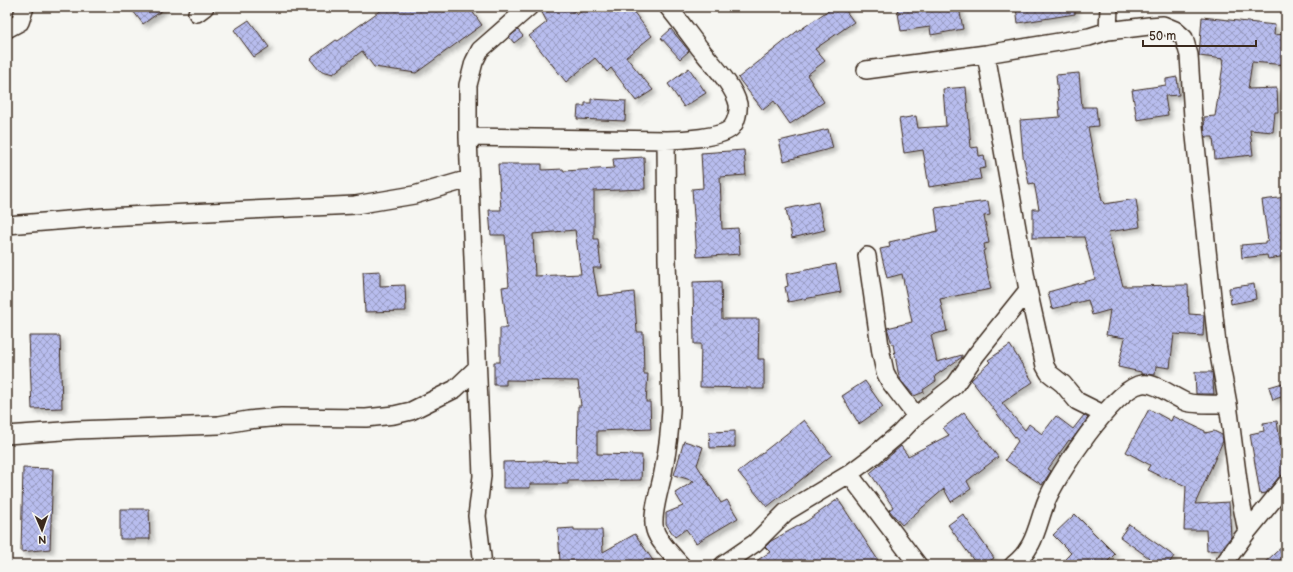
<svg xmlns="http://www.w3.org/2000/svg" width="1293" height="572" font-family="'Balsamiq Sans',sans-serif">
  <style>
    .building { fill: url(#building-cross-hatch); stroke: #3b2a1e; fill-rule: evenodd; filter: url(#shadow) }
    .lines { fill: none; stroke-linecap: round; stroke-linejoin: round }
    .minor-casing { stroke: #3b2a1e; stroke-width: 20 }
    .minor { stroke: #f6f6f2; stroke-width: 17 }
  </style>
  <defs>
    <pattern id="building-cross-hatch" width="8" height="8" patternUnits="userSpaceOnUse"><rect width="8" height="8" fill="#b8bdee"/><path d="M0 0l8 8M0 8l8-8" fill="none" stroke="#979ac0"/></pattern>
    <filter id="shadow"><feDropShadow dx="3.5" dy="3.5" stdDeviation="2" flood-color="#0004"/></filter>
  </defs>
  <rect width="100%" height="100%" fill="#f6f6f2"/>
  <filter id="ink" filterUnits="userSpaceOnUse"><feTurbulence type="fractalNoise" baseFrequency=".025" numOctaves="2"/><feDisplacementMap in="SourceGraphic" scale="8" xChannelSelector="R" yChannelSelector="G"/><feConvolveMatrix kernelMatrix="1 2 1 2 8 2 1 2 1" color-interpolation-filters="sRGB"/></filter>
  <g filter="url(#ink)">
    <path class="building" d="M 130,7 L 167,7 L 143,24 Z
      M 385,7 L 469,7 L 482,25 L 416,73 L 374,67 L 362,51 L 333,74 L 319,70 L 310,59 L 336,40 L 338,41 Z
      M 539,7 L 570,7 L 577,15 L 586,7 L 630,7 L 652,36 L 626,57 L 653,90 L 636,101 L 611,68 L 607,72 L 595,58 L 566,82 L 529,36 L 547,22 Z
      M 833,7 L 843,7 L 854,22 L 815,49 L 825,61 L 807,75 L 824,102 L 790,124 L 774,101 L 763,110 L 738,78 L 800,29 L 800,30 Z
      M 897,7 L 959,7 L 963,29 L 931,35 L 930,27 L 901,31 Z
      M 1016,7 L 1075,7 L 1075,14 L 1018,23 Z
      M 1202,17 L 1275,25 L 1274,35 L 1286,34 L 1286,65 L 1252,62 L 1248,89 L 1277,88 L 1278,112 L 1275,112 L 1273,132 L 1250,130 L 1253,155 L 1215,159 L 1213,137 L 1205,137 L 1204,117 L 1215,116 L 1224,59 L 1199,56 Z
      M 249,20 L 269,47 L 254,57 L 234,30 Z
      M 671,29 L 689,51 L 680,59 L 661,38 Z
      M 518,30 L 523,36 L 514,43 L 509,37 Z
      M 689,68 L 706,93 L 684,107 L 668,84 Z
      M 1079,73 L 1082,107 L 1096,107 L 1098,126 L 1088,127 L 1102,201 L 1103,201 L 1104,204 L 1136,199 L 1140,227 L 1108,232 L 1123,286 L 1188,285 L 1189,314 L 1204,315 L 1203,336 L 1174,334 L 1170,368 L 1156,366 L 1155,375 L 1141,374 L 1141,372 L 1118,367 L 1125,338 L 1106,335 L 1110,310 L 1092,315 L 1088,300 L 1052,309 L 1048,292 L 1095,279 L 1084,237 L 1033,238 L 1033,209 L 1039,209 L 1034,183 L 1029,184 L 1023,156 L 1020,120 L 1060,117 L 1056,75 Z
      M 1177,77 L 1179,95 L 1165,96 L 1168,115 L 1137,120 L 1132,90 L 1166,85 L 1166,79 Z
      M 966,87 L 971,148 L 978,147 L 979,156 L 984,155 L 986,168 L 979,169 L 981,179 L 929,187 L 923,150 L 904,153 L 899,119 L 916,116 L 918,128 L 946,126 L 943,89 Z
      M 591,99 L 626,101 L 625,121 L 577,119 L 578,106 L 585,106 L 585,103 L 591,103 Z
      M 828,129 L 833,148 L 784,161 L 779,141 Z
      M 744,150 L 746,175 L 720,177 L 722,229 L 738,228 L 740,254 L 697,257 L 692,189 L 703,188 L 701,153 Z
      M 644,157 L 645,189 L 594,191 L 594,239 L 598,239 L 601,268 L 593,268 L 598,296 L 634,292 L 637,332 L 643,332 L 644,374 L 648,374 L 646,402 L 650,402 L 651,429 L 597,431 L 597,454 L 642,455 L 641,480 L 568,481 L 568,484 L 530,484 L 530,488 L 503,488 L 503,462 L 539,461 L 577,462 L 578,406 L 581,406 L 578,381 L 506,380 L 506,385 L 494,385 L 494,362 L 500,362 L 500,328 L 507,328 L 502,287 L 509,286 L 505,235 L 491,235 L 489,210 L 501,210 L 498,164 L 542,164 L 542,170 L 563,169 L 564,171 L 614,168 L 613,159 ZM 575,230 L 581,274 L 535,276 L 533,234 Z
      M 1286,197 L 1286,256 L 1268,259 L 1267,255 L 1242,258 L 1241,245 L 1265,243 L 1265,241 L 1268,241 L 1262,200 Z
      M 988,201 L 990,215 L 984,216 L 989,243 L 984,244 L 985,250 L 983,251 L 991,289 L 940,299 L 947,331 L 931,335 L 937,362 L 962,355 L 962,357 L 935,376 L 936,381 L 923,390 L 924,392 L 914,396 L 901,381 L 898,372 L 893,344 L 892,344 L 887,328 L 912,322 L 902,274 L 887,278 L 880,249 L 890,247 L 889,242 L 938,231 L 935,208 Z
      M 818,202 L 825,230 L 792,238 L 786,209 Z
      M 836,264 L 841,292 L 788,302 L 785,287 L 788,286 L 786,274 Z
      M 380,271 L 380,286 L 405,285 L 406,311 L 365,312 L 363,272 Z
      M 721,281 L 722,319 L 759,319 L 758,359 L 764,359 L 764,389 L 751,389 L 751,388 L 700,387 L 701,344 L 694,344 L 693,282 Z
      M 1254,284 L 1256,299 L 1231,304 L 1229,288 Z
      M 29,336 L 60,336 L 62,408 L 32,409 Z
      M 1010,345 L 1033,382 L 1002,403 L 1025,430 L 1029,424 L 1042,434 L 1056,416 L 1073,429 L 1084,415 L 1088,418 L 1071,441 L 1069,440 L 1048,469 L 1051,471 L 1042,485 L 1005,460 L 1018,441 L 971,380 L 990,362 L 988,360 Z
      M 1195,372 L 1212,372 L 1214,394 L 1196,394 Z
      M 865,381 L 883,407 L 859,424 L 842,396 Z
      M 1286,382 L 1286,395 L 1273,400 L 1269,387 Z
      M 1149,409 L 1171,421 L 1173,416 L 1205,431 L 1205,433 L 1214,431 L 1222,435 L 1223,441 L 1195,504 L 1229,502 L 1231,537 L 1221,550 L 1207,551 L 1206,530 L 1184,530 L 1186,486 L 1165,477 L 1164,478 L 1147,470 L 1150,465 L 1126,452 Z
      M 964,412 L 998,457 L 967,481 L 971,489 L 951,502 L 944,489 L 902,525 L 889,510 L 893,507 L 870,473 L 901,446 L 908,456 L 949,435 L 943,428 Z
      M 804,420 L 832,455 L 767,507 L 738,472 Z
      M 1277,421 L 1285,474 L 1279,477 L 1266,493 L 1260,494 L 1250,434 L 1264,431 L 1263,423 Z
      M 735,431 L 735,447 L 710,448 L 709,432 Z
      M 684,441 L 703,447 L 697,465 L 721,503 L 727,500 L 738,518 L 696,543 L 686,529 L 675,537 L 666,524 L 666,513 L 683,506 L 675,493 L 694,481 L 674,475 Z
      M 23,468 L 53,469 L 50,549 L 21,552 Z
      M 838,499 L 878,560 L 870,565 L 750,565 L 770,552 L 765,547 L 771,541 L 807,521 Z
      M 120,509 L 149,509 L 150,539 L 120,539 Z
      M 963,514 L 994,558 L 984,565 L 977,565 L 948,525 Z
      M 1075,514 L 1115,554 L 1104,565 L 1059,565 L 1071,553 L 1053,535 Z
      M 1129,524 L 1174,556 L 1168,565 L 1148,565 L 1152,560 L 1120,537 Z
      M 574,528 L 574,530 L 602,530 L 603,552 L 635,534 L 656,565 L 611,565 L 614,562 L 578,561 L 560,562 L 558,529 Z
      M 1286,543 L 1286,565 L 1262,565 Z"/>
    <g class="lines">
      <defs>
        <path id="minor" d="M 197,13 L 205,7
          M 7,29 L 20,22 L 25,7
          M 1108,31 L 1109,7
          M 986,54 L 1028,290 L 1045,366 L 1049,373 L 1063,384 L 1077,401 L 1103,414
          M 866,70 L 986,54 L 1089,37 L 1108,31 L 1149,26 L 1163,25 L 1175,30 L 1184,38 L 1189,55 L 1193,117 L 1217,344 L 1228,404 L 1240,496 L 1247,532
          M 468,137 L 666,140 C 680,140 723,138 732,127 C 736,122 739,111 738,104 C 734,86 713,65 702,51 C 690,36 680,21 668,7
          M 666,140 L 667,259 L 671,409 C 670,429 668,448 664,467 C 662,484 650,515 655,530 C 658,541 673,556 681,565
          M 7,225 L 105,217 L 355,205 L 414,195 L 469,179
          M 867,256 L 881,353 L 885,372 L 890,382 L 916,416
          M 7,435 L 76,430 L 219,425 L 248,420 L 281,417 L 366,418 L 394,415 L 411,411 L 455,389 L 477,368
          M 849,474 L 918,565
          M 483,565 L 477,516 L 482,476 L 468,137 L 468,85 L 474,62 L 480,50 L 529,7
          M 723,565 L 755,543 L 786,512 L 849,474 L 873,456 L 899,434 L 916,416 L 955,385 L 976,355 L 1028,290
          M 1013,565 C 1035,549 1037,525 1046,502 C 1056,476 1115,387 1142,384 C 1156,382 1173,397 1186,402 C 1194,405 1218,404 1228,404
          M 1223,565 L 1247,532 L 1286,484"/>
      </defs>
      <use href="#minor" class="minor-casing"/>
      <use href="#minor" class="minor"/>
    </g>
  </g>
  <rect width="1293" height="572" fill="none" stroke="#f6f6f2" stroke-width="24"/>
  <rect x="12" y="12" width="1269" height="548" fill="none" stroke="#3b2a1e" stroke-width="1.5" filter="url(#ink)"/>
  <g transform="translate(42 530) rotate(178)" stroke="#f6f6f2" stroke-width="3" paint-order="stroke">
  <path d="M0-3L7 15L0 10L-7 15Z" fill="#3b2a1e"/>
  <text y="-6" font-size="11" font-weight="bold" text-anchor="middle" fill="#3b2a1e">N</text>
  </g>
  <path d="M1143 40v6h113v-6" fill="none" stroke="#3b2a1e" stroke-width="2"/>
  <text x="1149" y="40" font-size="12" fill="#3b2a1e" stroke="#f6f6f2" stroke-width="3" paint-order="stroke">50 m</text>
</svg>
